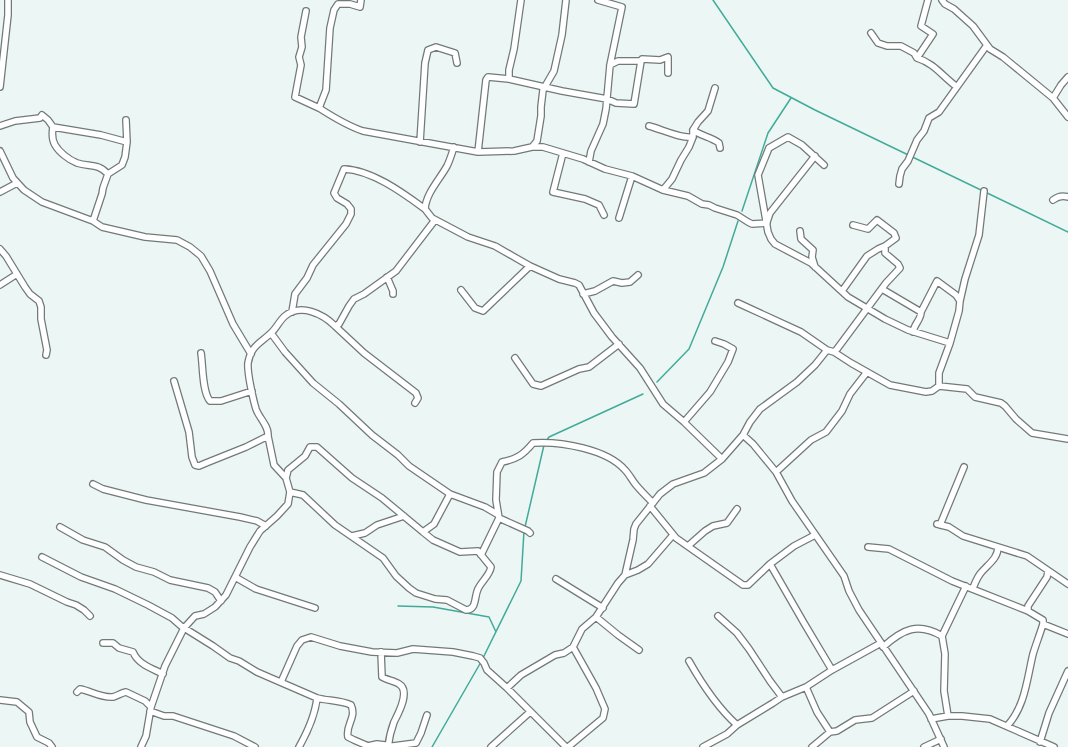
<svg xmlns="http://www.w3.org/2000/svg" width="1068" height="747" font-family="'Sofia Sans Condensed',sans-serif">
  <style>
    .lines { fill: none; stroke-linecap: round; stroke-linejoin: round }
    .stream { stroke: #41ab9a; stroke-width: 1.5 }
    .street-casing { stroke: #717a78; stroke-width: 8 }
    .street { stroke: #fff; stroke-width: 5.5 }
  </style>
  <rect width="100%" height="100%" fill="#ecf6f4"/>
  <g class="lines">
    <path class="stream" d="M 713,0 L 773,88 L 815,110 L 1068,232
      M 742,211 L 768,133 L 791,98
      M 657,382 L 689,349 L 723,267 L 738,221
      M 547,440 L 549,437 L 643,394
      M 525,527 L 544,445
      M 398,606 L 433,607 L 489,617 L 496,632
      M 483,658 L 521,581 L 524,531
      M 432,747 L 481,662"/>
    <defs>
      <path id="street" d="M 361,0 L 360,7 L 350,4 L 338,4 L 334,10 L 330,28 L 326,90 L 319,108 C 333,117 348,126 363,131 L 478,152 L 514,151 L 532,147 L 543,147 L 583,159 L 605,169 L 632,176 L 663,190 L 688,196 L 702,204 L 709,205 L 715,208 L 737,215 L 748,222 L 752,224 L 767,223
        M 942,0 L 945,4 L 954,9 L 973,26 L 990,49 L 1003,57 L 1053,98 L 1068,117
        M 306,11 L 301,37 L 302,47 L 299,57 L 301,65 L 295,97 L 319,108
        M 871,33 L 878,43 L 887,46 L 901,46 L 914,53 L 917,58 C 934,63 943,77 957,87
        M 917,58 L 933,34 L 921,26 L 928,0
        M 641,61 L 642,59 L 660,60 L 668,57 L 668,73
        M 509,79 L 509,70 L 514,49 L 521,0
        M 0,87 L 8,15 L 8,0
        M 1053,98 L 1061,85 L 1068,77
        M 0,126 L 15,121 L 40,118 L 42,115 L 48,120 L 53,127 L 101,135 L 127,142
        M 649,126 C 661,129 681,139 693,137
        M 53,127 C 52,133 52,140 55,145 C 59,152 69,160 77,163 C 90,167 98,163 108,174
        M 693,130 C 701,136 711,137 719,143 L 720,148
        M 420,142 L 425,63 L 428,50 L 436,47 L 455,53 L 457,63
        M 454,147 C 452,153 450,160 447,166 C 440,179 426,193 425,209 L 432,218 L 468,237 L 495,246 L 530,266 L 559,279 L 575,283 L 579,285 L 594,313 L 612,337 L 640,368 L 663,404 L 684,422 L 722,459
        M 532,147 L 537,141 L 541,116 L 541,107 L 543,90 L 554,71 L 562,35 L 566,0
        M 0,151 L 13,178 L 24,190 L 42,202 L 93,221 L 102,227 L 145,237 L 177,240 L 190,247 L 201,256 L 210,271 L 233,324 L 251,354
        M 478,152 L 486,80 L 488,77 L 509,79 L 562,91 L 607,99 L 616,103 L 634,104 L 641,61 L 618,61 L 610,65
        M 563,153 L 553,192 L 585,199 L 599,205 L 604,215
        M 589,162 L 591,151 L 603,124 L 606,109 L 610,65 L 622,7 L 598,0
        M 824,165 L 802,145 L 788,137 L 769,148 L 758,175 L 768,232 L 771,239 L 775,244 L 811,263 L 848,297 L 885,319 L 908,330 L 950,343
        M 899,184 L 900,176 L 902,169 L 908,161 L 917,140 L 924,131 L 929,118 L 939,112 L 987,45
        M 663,190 L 672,179 L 681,160 L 689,147 L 693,137 L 693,130 L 698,122 L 708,111 L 715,88
        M 0,192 L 17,183
        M 1053,200 C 1058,196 1062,195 1068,197
        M 619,218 L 632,176
        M 93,221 L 102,194 L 103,188 L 108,174 L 122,165 L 125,157 L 127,142 L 126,120
        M 767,222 L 770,213 L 815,156
        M 800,231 L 801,239 L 813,250 L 812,257 L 815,267
        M 0,249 L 6,256 L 25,287 L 30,294 L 39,301 L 41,307 L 41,319 L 47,350 L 46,355
        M 387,277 L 393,291 L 393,294
        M 0,285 L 17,274
        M 882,289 L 921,312 L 937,281 L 956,295 L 960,301 L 959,311 L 950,343 L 939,373 L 939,386
        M 461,290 L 475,308 L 483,311 L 530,266
        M 842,291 L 867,256 L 878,249 L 885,246 L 896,238 L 894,233 L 877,220 L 868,229 L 853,225
        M 583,294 L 595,291 L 613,281 L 622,283 L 630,282 L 638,275
        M 960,301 L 965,279 L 979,235 L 984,191
        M 738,303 L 801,332 L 827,350
        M 292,312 L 295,294 L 307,278 L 313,265 L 346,224 L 351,214 L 351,209 L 347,204 L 337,198 L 334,193 L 344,169 C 372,170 403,193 425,209
        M 335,326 L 364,353 L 416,393 L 418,398 L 415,403
        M 913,332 C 914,324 921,320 921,312
        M 271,333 L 285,352 L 313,383 L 339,404 L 372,435 L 398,455 L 409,466 L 450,494 L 485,507 L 497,514
        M 834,352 L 851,363 L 890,385 L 926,392 L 932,391 L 939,386 L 967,389 L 975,397 L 1001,403 L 1005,406 L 1016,419 L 1032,433 L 1068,439
        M 201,353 C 203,365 202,392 210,401 L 221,401 L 252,391
        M 515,358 L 533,384 L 541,386 L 579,369 L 589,367 L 619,344
        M 174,381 L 189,432 L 192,457 L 195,465 L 199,466 L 206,463 L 246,447 L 268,436 C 269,426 259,418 256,409 C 253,399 247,372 248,363 C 251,345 261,343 272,332 C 277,327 280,320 285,316 C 301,303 323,314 335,326 L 339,324 L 349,306 L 354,299 L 364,294 L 396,271 L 435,220
        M 684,422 L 710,392 L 728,362 L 733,349 L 724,344 L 715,341
        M 743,435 L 753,444 L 776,472 L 792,501 L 844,576 L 849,591 L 859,610 L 929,714 L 944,747
        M 776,472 L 811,440 L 826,432 L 842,411 L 850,394 L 867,372
        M 286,478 L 288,470 L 305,456 L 310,447 L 317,447 L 352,478 L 382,498 L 423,532 L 434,524 L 450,494
        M 93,484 L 103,489 L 146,500 L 240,517 L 257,521 L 266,526
        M 290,492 L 303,495 L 335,525 L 383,558 L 396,576 L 409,588 L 416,593 L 435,599 L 447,600 L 466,610 C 477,610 474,597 478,589 C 481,582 490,575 491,567 L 478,551 L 460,552 L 433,540 L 423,532
        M 650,506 L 676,538 L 743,585 L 748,585 L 770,564
        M 937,524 L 949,527 L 963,536 L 1027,556 L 1068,584
        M 940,525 L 964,467
        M 60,527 L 83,540 L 105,547 L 123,560 L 136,567 L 154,572 L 170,580 L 208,588 L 215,592 L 221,601
        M 530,533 L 528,531 L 499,518 L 496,500 L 497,472 L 502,462 C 517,459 523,455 533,443 C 560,441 607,449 625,470 C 629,474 632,480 636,485 C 641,491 647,497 653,503
        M 815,535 L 794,546 L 770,564 L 804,623 L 832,670
        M 352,536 L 365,533 L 377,525 L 404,516
        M 688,546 L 705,531 L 713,526 L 727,523 L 737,509
        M 868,547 L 889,549 L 952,581 L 1028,611 L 1043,620 L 1043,624 C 1040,634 1036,644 1033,654 C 1027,679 1025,707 1007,726
        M 481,555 L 499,518
        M 42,557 L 81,577 L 115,589 L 148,605 L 172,618 L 181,626 L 213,646 L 230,658 L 239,661 L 257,672 L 317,698 C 328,701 340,700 351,705 C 357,718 345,725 348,737 L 354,740 L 368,746 L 377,744 L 393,746 L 416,743 L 421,733 L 427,715
        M 0,575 L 30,584 L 67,602 L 76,605 L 84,610 L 90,616
        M 625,575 L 638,570 L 648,564 L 673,535
        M 235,577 L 256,589 L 315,608
        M 556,579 L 603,608
        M 973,588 C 975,583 977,578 980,574 C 987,565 998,559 998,547
        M 1028,611 L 1028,606 L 1047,577 L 1048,571
        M 718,616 L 737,633 L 749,649 L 770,681 L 782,697
        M 596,617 L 618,635 L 639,650
        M 1043,624 L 1068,634
        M 103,643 L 113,643 L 119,648 L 133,652 C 138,664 151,668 163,674
        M 883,647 C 903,629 918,622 942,636
        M 381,652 L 382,677 C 387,680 395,681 399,684 C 411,691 398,714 394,722 C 391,730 389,739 388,747
        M 689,661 C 702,684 717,707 737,725 L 727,734 L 703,747
        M 281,682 L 297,646 L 302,640 L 311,637 L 340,646 L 372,652 L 397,653 L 413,649 L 453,652 L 473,656 L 480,658 L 484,663 L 487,670 L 507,688 L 521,675 L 555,655 L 564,653 L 573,647 L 582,629 L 596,617 L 618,583 L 625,575 L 633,540 L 634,529 L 636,524 L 660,494 L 673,484 L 704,473 L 722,459 L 743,435 L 750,422 L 760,409 L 797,382 L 815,365 L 827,350 L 834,352 L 837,349 L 886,283 L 900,268 L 898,264 L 885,253 L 885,246
        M 806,687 L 817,712 L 830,732
        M 507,688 L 566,747
        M 77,692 L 80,689 C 91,691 101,698 113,697 C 117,696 121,693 126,692 L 145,701 L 151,707
        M 0,700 L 17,702 L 29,712 L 30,722 L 37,737 L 49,743 L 52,747
        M 150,711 L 164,716 L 173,716 L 234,736 L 255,747
        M 948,716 L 944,691 L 945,654 L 942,636 L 953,613 L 966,586
        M 931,719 L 948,716 L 962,716 L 990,719 L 1054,747
        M 737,725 L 773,703 L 782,697 L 806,687 L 832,670 L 881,643
        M 1040,742 L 1049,713 L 1068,671
        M 141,747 L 146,736 L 151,707 L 165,666 L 184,628 L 195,616 L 204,614 L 215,607 L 226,595 L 250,547 L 260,531 L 277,516 L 288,504 L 290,492 L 286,478 L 274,465 L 268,436
        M 299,747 C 308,731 315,716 317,698
        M 491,747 L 530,712
        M 568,747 L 603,718 L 605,709 L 596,688 L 573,647
        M 812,747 L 830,732 L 837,731 L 855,720 L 872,718 L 914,691
        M 924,747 L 941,739"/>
    </defs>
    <use href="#street" class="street-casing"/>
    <use href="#street" class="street"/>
  </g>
</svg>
